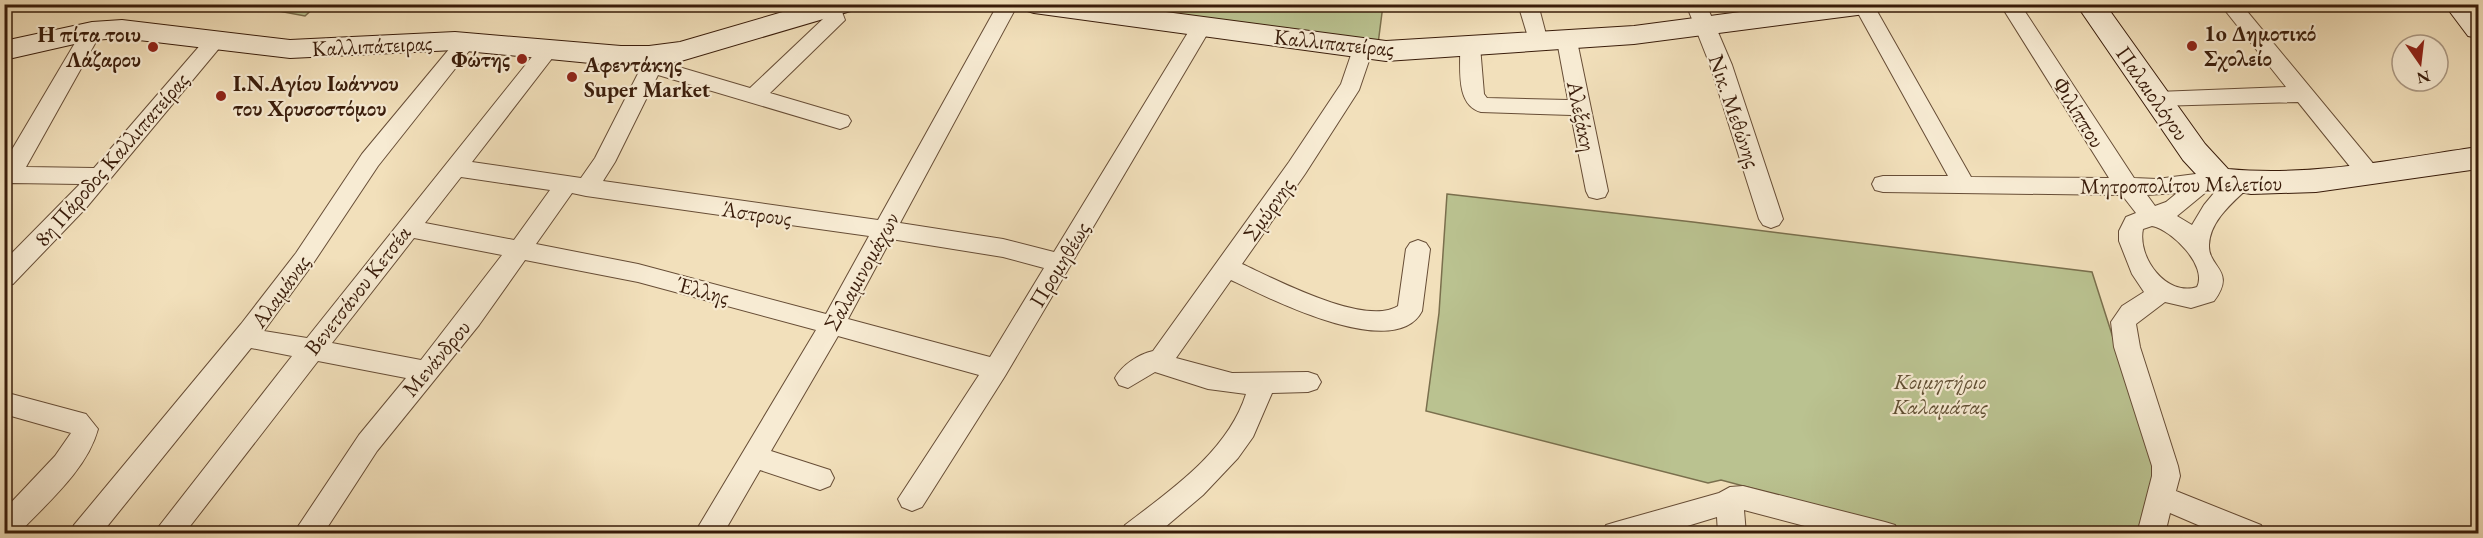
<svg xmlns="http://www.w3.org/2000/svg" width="2483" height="538" font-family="'EB Garamond',serif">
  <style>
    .green { fill: #bac290; stroke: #7a6f4d; stroke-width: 1.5 }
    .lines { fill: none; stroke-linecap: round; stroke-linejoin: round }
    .street-casing { stroke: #674d36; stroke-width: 2 }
    .secondary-casing { stroke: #391c0a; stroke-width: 2 }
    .street { fill: #f7ebd3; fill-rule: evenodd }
    .secondary { fill: #f7ebd3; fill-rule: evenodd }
    .poi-dot { fill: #8f2418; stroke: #f7ebd3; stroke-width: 2 }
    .labels { text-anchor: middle; stroke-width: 4.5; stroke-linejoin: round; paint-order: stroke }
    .poi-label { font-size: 22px; font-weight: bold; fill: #391c0a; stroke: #f7ebd3; text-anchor: start }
    .street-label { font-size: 22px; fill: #391c0a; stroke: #f7ebd3 }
    .park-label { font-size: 22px; font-style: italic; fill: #604e32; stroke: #f7ebd3 }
  </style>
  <rect width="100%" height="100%" fill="#f2e0bb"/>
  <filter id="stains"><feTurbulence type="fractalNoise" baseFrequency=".00333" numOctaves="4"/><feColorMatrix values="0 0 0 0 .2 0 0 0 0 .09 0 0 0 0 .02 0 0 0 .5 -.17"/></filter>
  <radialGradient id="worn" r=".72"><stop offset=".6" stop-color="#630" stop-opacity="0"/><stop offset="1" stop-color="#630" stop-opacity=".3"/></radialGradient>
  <path class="green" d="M 246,5 L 317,5 L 305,16 Z
    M 1081,5 L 1383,5 L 1378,44 Z
    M 1447,194 L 1693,222 L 2092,272 L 2154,466 L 2142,533 L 1920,533 L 1721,480 L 1708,483 L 1426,411 L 1439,313 Z"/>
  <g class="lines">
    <defs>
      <path id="street" d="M 825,4 L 839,4 L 845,20 L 770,93 L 848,116 L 851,121 L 848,126 L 840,129 L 658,75 L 615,162 L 603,181 L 878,220 L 998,4 L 1018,4 L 900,223 L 1003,239 L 1054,252 L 1195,21 L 1209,21 L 1212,26 L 1005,376 L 922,507 L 912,511 L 902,507 L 898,499 L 979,375 L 838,336 L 771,451 L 830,470 L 834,478 L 830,486 L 820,490 L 760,470 L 723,534 L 694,534 L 816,330 L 638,282 L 525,260 L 479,325 L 377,451 L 323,534 L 293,534 L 359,435 L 406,378 L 318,361 L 184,534 L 153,534 L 292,356 L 251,348 L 101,534 L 70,534 L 74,525 L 241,324 L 296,253 L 362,154 L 460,36 L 474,36 L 477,41 L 378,166 L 312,265 L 264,331 L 307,338 L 543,43 L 557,43 L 560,48 L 472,162 L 581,178 L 595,158 L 650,50 L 664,50 L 672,65 L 750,88 L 824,18 L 822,9 ZM 461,177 L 550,190 L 514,240 L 425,223 ZM 572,193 L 586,196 L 869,236 L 826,314 L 638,264 L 536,244 ZM 414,238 L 502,255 L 421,360 L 332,343 ZM 891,239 L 1003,257 L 1044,268 L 990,357 L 848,319 Z
        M 1518,4 L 1538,4 L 1548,42 L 1545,47 L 1531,47 Z
        M 1686,4 L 1706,4 L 1732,65 L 1783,219 L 1779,225 L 1771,228 L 1763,225 L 1759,219 L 1710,65 Z
        M 1853,4 L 1873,4 L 1971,177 L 2109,178 L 2000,4 L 2020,4 L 2134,178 L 2157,179 L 2219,171 L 2227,173 L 2230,178 L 2240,174 L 2248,176 L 2251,182 L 2248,188 C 2232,203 2210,221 2209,245 C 2208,268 2237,270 2214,301 L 2191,308 L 2165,302 L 2136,324 L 2140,347 L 2178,466 L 2180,476 L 2176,491 L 2261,525 L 2265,534 L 2219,534 L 2170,513 L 2165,534 L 2137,534 L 2152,476 L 2152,466 L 2114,347 L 2111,322 L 2122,306 L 2144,292 L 2132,274 L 2119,241 L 2119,231 L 2126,217 L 2136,213 L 2122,195 L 1883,192 L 1875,190 L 1872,184 L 1875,178 L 1883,176 L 1948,176 ZM 2219,187 L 2204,205 L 2192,225 L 2177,216 L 2211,188 ZM 2177,193 L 2166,202 L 2155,206 L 2147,195 ZM 2152,226 C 2172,230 2208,266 2197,287 C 2166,297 2137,257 2143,229 Z
        M 2220,4 L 2241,4 L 2376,167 L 2379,173 L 2376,179 L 2368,181 L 2360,179 L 2298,102 L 2157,106 L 2149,104 L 2146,99 L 2149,94 L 2157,92 L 2286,87 Z
        M 92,24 L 99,26 L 102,31 L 26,167 L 94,168 L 209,35 L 223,35 L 226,40 L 86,208 L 13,284 L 4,286 L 4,261 L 80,184 L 12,183 L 4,186 L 4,163 L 85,26 Z
        M 1567,34 L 1574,36 L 1577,41 L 1608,191 L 1605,197 L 1597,199 L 1589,197 L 1586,191 L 1571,115 L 1481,112 C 1455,105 1461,68 1460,46 L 1463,41 L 1477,41 L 1480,46 L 1484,94 L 1487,98 L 1568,100 L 1557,41 L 1560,36 Z
        M 1363,42 L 1370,44 L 1373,49 L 1359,90 L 1305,174 L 1242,264 C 1275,279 1365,327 1398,306 L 1406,249 L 1410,243 L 1418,240 L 1426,243 L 1430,249 L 1422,311 C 1395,363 1268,298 1231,280 L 1176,358 L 1232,373 L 1308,372 L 1317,375 L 1321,382 L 1317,389 L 1308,392 L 1272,393 L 1253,437 L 1238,458 L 1203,495 L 1157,534 L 1121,534 L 1125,525 C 1171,490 1228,451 1246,394 L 1208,389 L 1155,372 L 1128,388 L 1119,385 L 1115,378 C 1122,365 1139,354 1153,351 L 1289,162 L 1341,84 L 1353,49 L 1356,44 Z
        M 4,392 L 86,414 L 98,429 C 87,470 46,504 18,534 L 4,534 L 4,510 L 55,456 L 71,433 L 4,414 Z
        M 1743,486 L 1885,522 L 1895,525 L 1899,534 L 1835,534 L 1744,510 L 1746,534 L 1718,534 L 1717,517 L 1661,534 L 1602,534 L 1606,525 L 1616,522 L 1719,493 L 1730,487 Z"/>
      <path id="secondary" d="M 810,4 L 858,4 L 854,10 L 681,61 L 649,66 L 621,66 L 455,50 L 290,58 L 122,38 L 92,40 L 4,60 L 4,41 L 92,22 L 122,20 L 290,40 L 455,32 L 621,46 L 649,46 L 680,42 Z
        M 1020,4 L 1105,4 L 1386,41 L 1634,26 L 1800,4 L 1887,4 L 1883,10 L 1873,13 L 1634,44 L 1386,61 L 1034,13 L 1024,10 Z
        M 2076,4 L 2105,4 L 2205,144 L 2228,169 C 2312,177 2395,159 2478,147 L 2478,169 L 2316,192 L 2251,194 L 2208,187 L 2183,160 Z
        M 2444,4 L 2473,4 L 2478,11 L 2478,38 L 2468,36 Z"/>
    </defs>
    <use href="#street" class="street-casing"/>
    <use href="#secondary" class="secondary-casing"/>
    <use href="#street" class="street"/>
    <use href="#secondary" class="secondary"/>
  </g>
  <g class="poi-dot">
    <circle cx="2192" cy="46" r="6"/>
    <circle cx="153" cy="47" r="6"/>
    <circle cx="522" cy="59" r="6"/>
    <circle cx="572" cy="77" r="6"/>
    <circle cx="221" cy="96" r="6"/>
  </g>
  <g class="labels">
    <g class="poi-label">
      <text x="2204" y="41">1o Δημοτικό<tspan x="2204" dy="25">Σχολείο</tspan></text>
      <text x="141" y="42" text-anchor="end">Η πίτα τοιυ<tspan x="141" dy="25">Λάζαρου</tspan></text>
      <text x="510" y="67" text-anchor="end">Φώτης</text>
      <text x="584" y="72">Αφεντάκης<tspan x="584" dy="25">Super Market</tspan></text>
      <text x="233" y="91">Ι.Ν.Αγίου Ιωάννου<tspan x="233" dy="25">του Χρυσοστόμου</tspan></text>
    </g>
    <g class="street-label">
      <text transform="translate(1334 42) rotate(6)" y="8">Καλλιπατείρας</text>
      <text transform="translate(372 45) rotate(-3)" y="8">Καλλιπάτειρας</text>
      <text transform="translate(2153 93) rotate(55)" y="8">Παλαιολόγου</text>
      <text transform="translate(1735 111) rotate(71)" y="8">Νικ. Μεθώνης</text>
      <text transform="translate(2079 112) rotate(58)" y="8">Φιλίππου</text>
      <text transform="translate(1582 116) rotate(78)" y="8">Αλεξάκη</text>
      <text transform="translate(111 159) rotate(-49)" y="8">8η Πάροδος Καλλιπατείρας</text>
      <text transform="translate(2181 184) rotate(-1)" y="8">Μητροπολίτου Μελετίου</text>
      <text transform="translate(1268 209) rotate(-55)" y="8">Σμύρνης</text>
      <text transform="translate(757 213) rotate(8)" y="8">Άστρους</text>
      <text transform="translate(1059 264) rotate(-59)" y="8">Προμηθέως</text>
      <text transform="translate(861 271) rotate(-61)" y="8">Σαλαμινομάχων</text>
      <text transform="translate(357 290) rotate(-52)" y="8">Βενετσάνου Κετσέα</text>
      <text transform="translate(703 290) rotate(15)" y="8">Έλλης</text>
      <text transform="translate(280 291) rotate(-54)" y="8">Αλαμάνας</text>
      <text transform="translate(436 358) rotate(-50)" y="8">Μενάνδρου</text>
    </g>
    <g class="park-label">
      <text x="1940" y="389">Κοιμητήριο<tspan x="1940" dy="25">Καλαμάτας</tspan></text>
    </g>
  </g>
  <rect width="2483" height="538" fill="none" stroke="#f2e0bb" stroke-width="24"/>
  <rect x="6" y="6" width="2471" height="526" fill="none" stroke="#391c0a" stroke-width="3"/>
  <rect x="12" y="12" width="2459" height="514" fill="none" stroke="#391c0a" stroke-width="1.5"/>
  <g transform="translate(2420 63) rotate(166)"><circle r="28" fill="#f7ebd3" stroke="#ab9883" stroke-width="1.5"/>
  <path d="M0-4.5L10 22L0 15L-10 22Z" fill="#8f2418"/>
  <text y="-9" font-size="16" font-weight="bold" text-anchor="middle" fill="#391c0a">N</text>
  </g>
  <rect width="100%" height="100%" filter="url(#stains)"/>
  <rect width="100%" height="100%" fill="url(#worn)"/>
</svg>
